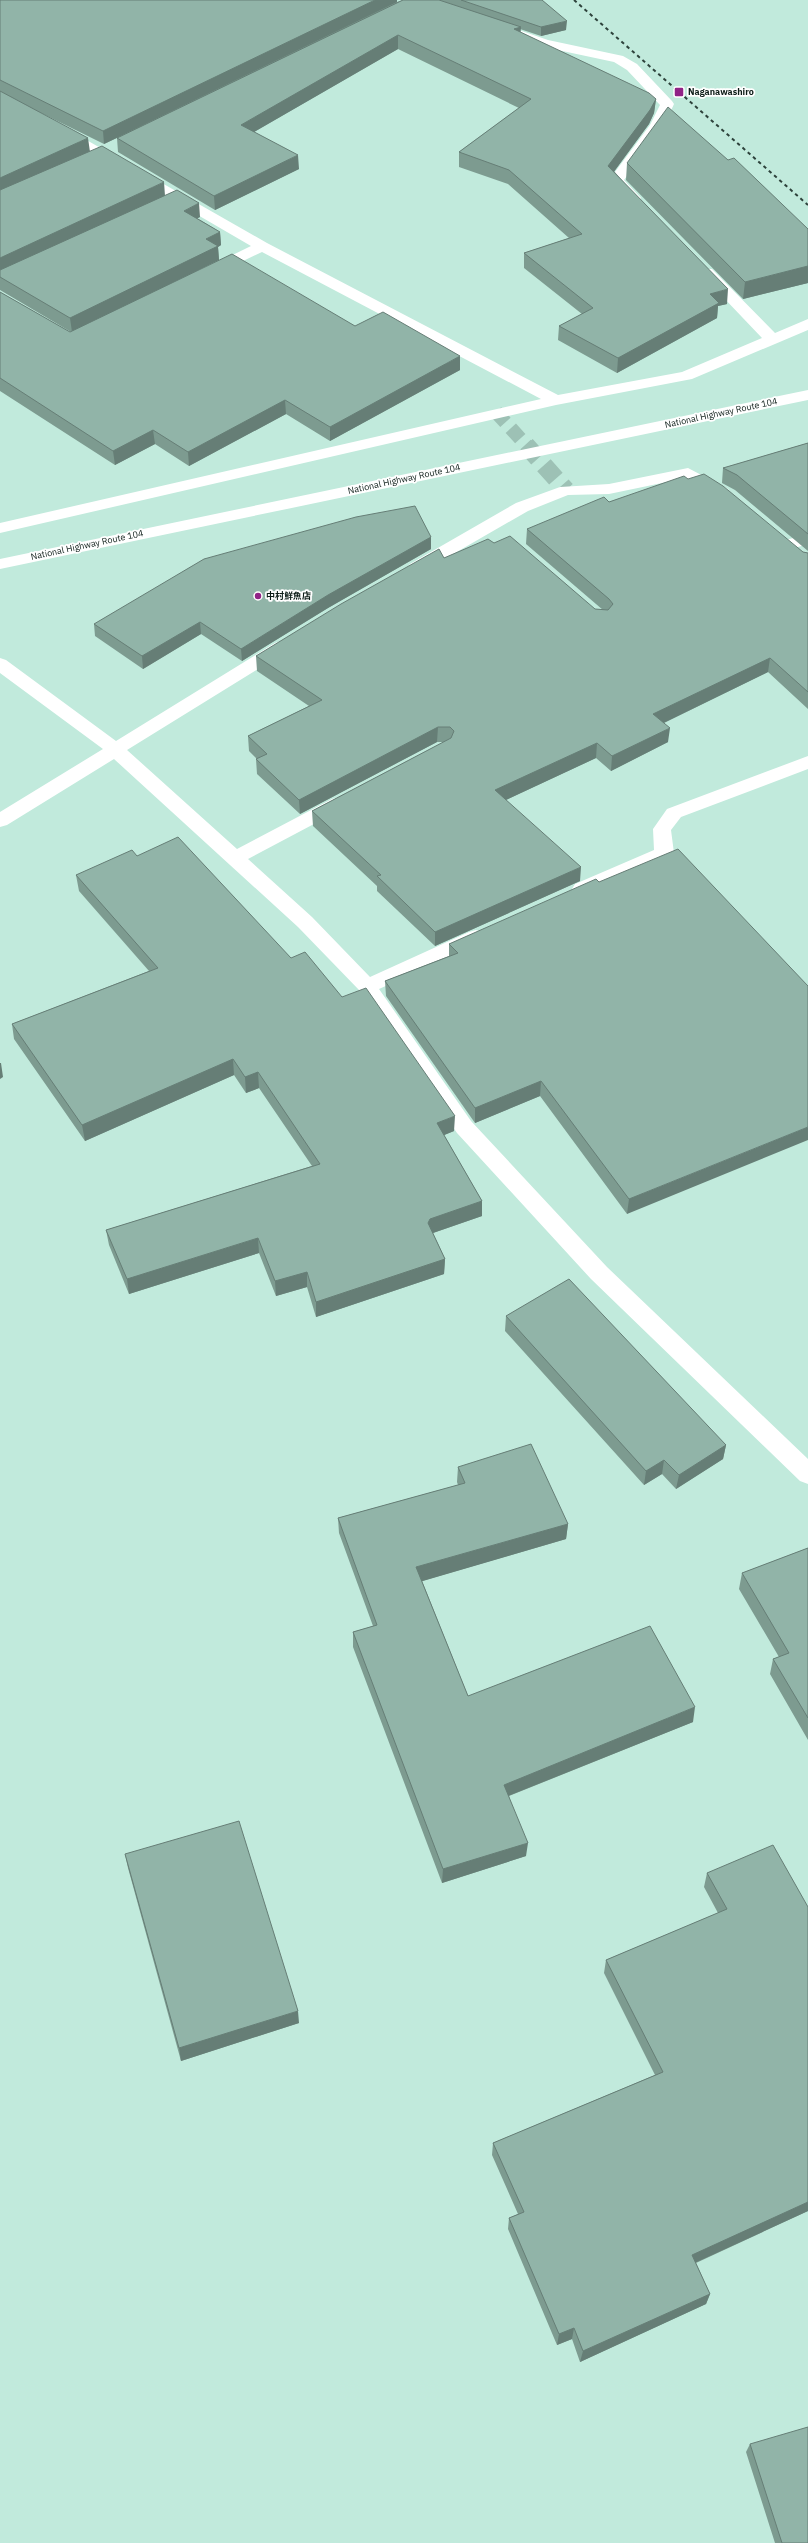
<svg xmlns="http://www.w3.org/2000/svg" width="808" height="2543" font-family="'IBM Plex Sans','Noto Sans JP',sans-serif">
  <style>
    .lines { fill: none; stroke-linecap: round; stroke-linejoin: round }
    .street-tunnel-far1 { stroke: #9dc1b5; stroke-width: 14; stroke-dasharray: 14 8; stroke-linecap: butt }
    .street-tunnel { stroke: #9dc1b5; stroke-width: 18; stroke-dasharray: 18 9; stroke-linecap: butt }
    .street { fill: #fff; fill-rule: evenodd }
    .highway { fill: #fff; fill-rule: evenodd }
    .rail { stroke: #2d423b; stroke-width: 2; stroke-dasharray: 3.5 3.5; stroke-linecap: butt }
    .wall { fill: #7d9b90 }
    .shaded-wall { fill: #667e76 }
    .building { fill: #91b4a8; stroke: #667e76 }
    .poi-dot { fill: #902386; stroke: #fff; stroke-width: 1.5 }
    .labels { text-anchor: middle; stroke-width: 3.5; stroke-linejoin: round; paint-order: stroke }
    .far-poi-label { font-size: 9px; font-weight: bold; fill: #0d1d18; stroke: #fff; text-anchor: start }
    .far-street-label { font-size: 9px; fill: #0d1d18; stroke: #fff }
  </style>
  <rect width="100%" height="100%" fill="#c1eadc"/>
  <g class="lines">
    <path class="street-tunnel-far1" d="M 496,412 L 527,446"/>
    <path class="street-tunnel" d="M 526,445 L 566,490"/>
    <path class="street" d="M 513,28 L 548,40 L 623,56 L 637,64 L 672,101 L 674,104 L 664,126 L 624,180 L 641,198 L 639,201 L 629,201 L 609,180 L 650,125 L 660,105 L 627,70 L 614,62 L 539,46 L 508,35 L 506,32 Z
      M 62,126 L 267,243 L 558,395 L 682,372 L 762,338 L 702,275 L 700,272 L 702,269 L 712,269 L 775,333 L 808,319 L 808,330 L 692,379 L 556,405 L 0,533 L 0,523 L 541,399 L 262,252 L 216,274 L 206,274 L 204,271 L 206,268 L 251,246 L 57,133 L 55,130 Z
      M 688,468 L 728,489 L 730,492 L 722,497 L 686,478 L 609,494 L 568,495 L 528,511 L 422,572 L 410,572 L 407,568 L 410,564 L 516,503 L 560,487 L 609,484 Z
      M 808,534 L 808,544 L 788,550 L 782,549 L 780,545 L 782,541 Z
      M 281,641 L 287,643 L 290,647 L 287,651 L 127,750 L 237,849 L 332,799 L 339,797 L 346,799 L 348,803 L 346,807 L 248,859 L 312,917 L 370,977 L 469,932 L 476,930 L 483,932 L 486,937 L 483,942 L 379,989 L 471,1121 L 607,1267 L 808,1459 L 808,1484 L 800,1481 L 591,1279 L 457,1133 L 360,991 L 298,927 L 114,759 L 7,825 L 0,827 L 0,812 L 103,749 L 0,673 L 0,658 L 6,660 L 116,741 L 275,643 Z
      M 808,756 L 808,769 L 681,817 L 671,830 L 674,853 L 671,858 L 589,894 L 582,896 L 575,894 L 572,889 L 575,884 L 654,850 L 653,829 L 667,809 Z"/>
    <path class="highway" d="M 808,390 L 808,400 L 0,569 L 0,559 Z"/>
    <path class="rail" d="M 574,0 L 808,205"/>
  </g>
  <path class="wall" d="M 0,0 L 397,2 L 403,0 L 542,0 L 566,30 L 541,36 L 520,29 L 520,32 L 656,99 L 654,113 L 649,124 L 614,171 L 727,304 L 718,306 L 717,318 L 617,373 L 558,340 L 559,326 L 582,314 L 524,268 L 524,253 L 569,238 L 508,184 L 459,167 L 459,152 L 519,108 L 398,49 L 254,132 L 299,169 L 215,210 L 118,152 L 117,138 L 104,144 L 37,111 L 90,151 L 200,217 L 197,218 L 220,232 L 221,245 L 218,247 L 219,260 L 173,283 L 355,326 L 460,370 L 330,441 L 286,414 L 189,466 L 155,444 L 115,465 L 0,391 L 0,292 L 70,332 L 71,332 L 0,290 Z
    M 728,160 L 808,229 L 808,283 L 743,299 L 626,180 L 627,163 Z
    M 808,443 L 808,551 L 735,490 L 722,483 L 723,468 Z
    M 688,479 L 803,552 L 808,553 L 808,709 L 768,672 L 664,723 L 668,742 L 611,771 L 596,758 L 506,800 L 580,881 L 435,946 L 377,891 L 377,886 L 313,826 L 312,811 L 444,742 L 437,742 L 300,814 L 257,774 L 256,759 L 257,759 L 249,751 L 248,736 L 309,706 L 257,671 L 256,656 L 444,558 L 494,543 L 595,609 L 603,610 L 526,544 L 527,529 L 609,502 Z
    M 431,537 L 431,549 L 328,608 L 242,661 L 201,634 L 143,669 L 95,636 L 94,624 Z
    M 137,856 L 291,958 L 342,997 L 454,1131 L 444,1135 L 482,1201 L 482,1216 L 433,1233 L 445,1259 L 444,1274 L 316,1317 L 307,1287 L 276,1296 L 259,1253 L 129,1294 L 109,1245 L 106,1230 L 312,1166 L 259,1088 L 246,1093 L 234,1075 L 85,1141 L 14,1039 L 12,1024 L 149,971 L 79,891 L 76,875 Z
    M 599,882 L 808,986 L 627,1214 L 540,1096 L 475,1123 L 386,996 L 385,981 L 449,956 L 449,944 Z
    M 506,1316 L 726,1445 L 723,1459 L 676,1489 L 662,1474 L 644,1485 L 505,1331 Z
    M 458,1467 L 568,1524 L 566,1539 L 422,1581 L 468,1696 L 693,1722 L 509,1796 L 526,1856 L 442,1883 L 353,1647 L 353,1632 L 373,1626 L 339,1533 L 338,1518 L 458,1485 L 457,1482 Z
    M 808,1548 L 808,1740 L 770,1674 L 773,1659 L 779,1657 L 739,1589 L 742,1573 Z
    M 125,1854 L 299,2023 L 181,2061 L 128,1868 Z
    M 707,1873 L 808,1907 L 808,2211 L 696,2263 L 710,2294 L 706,2304 L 580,2362 L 572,2339 L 557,2345 L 508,2229 L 509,2218 L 518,2214 L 492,2155 L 493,2143 L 655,2075 L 604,1973 L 606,1960 L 718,1913 L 704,1887 Z
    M 750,2444 L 808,2543 L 775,2543 L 746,2452 Z"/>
  <path class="shaded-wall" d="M 375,0 L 397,0 L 397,2 L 104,144 L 103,131 Z
    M 567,21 L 566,30 L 541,36 L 541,27 Z
    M 521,27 L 520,41 L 514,29 Z
    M 398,35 L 398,49 L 242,139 L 241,125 Z
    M 656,99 L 654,113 L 649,124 L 608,180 L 608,166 Z
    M 88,138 L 90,152 L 0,192 L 0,178 Z
    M 298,155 L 299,169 L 215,210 L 214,196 Z
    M 164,182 L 165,196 L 0,272 L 0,258 Z
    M 199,203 L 200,217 L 185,225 L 184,211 Z
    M 220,232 L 221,245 L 218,247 L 219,260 L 72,332 L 70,318 L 206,239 Z
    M 808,266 L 808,283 L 743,299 L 745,282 Z
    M 728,289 L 727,304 L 718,306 L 717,318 L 617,373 L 618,358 L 710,294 Z
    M 460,356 L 460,370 L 330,441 L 330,427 Z
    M 285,400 L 286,414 L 189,466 L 188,452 Z
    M 153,430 L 155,444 L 115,465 L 113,451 Z
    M 431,537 L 431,549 L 328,608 L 242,661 L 241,649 L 328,595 Z
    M 200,622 L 201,634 L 143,669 L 142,656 Z
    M 770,658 L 768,672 L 651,729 L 653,714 Z
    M 438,727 L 437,742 L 300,814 L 299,800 Z
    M 670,728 L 668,742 L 611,771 L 612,756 Z
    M 597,743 L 596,758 L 495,805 L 495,790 Z
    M 581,867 L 580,881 L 435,946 L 435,932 Z
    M 233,1059 L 234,1075 L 85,1141 L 82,1125 Z
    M 0,1063 L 1,1063 L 3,1077 L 0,1079 Z
    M 258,1072 L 259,1088 L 246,1093 L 245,1077 Z
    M 541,1081 L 540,1096 L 475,1123 L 475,1108 Z
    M 455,1116 L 454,1131 L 437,1138 L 437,1123 Z
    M 808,1127 L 808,1140 L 627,1214 L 629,1199 Z
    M 482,1201 L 482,1216 L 430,1234 L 428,1223 L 430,1219 Z
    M 258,1238 L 259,1253 L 129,1294 L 127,1279 Z
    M 445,1259 L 444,1274 L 316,1317 L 316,1302 Z
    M 307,1272 L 307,1287 L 276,1296 L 275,1281 Z
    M 726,1445 L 723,1459 L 676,1489 L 679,1475 Z
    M 664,1460 L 662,1474 L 644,1485 L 646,1471 Z
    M 568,1524 L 566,1539 L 416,1583 L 416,1567 Z
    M 695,1707 L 693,1722 L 503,1798 L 504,1785 Z
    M 528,1843 L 526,1856 L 442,1883 L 443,1869 Z
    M 298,2011 L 299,2023 L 181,2061 L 179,2048 Z
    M 808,2202 L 808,2211 L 688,2266 L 692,2255 Z
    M 710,2294 L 706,2304 L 580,2362 L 583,2351 Z
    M 574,2328 L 572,2339 L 557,2345 L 559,2334 Z"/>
  <path class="building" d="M 0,0 L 375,0 L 103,131 L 0,80 Z
    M 403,0 L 439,0 L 521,27 L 514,29 L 649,93 L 656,99 L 650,110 L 608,166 L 728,289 L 710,294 L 719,303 L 618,358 L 559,326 L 593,308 L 524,253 L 582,234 L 509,170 L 459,152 L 531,99 L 398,35 L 241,125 L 298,155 L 214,196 L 117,138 Z
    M 461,0 L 542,0 L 567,21 L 541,27 Z
    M 0,91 L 88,138 L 0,178 Z
    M 668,107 L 728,160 L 734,158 L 808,229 L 808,266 L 745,282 L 627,163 Z
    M 102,146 L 164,182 L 0,258 L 0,190 Z
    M 177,190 L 199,203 L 184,211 L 220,232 L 206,239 L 218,246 L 70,318 L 0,277 L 0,270 Z
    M 232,254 L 355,326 L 383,312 L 460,356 L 330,427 L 285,400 L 188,452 L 153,430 L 113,451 L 0,378 L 0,292 L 70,332 Z
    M 808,443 L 808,534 L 737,475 L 723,468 Z
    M 704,474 L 723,486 L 803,552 L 808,553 L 808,692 L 770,658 L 653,714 L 670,728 L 612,756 L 597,743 L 495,790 L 581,867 L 435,932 L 377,876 L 381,875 L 312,811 L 451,738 L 454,731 L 450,727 L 438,727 L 299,800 L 256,759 L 267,754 L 248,736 L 322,700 L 256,656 L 341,604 L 439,549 L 444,558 L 488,539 L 494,543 L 510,536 L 595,609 L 608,610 L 613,604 L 609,599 L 527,529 L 604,497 L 609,502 L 684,476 L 688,479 Z
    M 415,506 L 431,537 L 328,595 L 241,649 L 200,622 L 142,656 L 94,624 L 204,559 L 356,517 Z
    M 178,837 L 291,958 L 305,952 L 342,997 L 366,988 L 455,1116 L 437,1123 L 482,1201 L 430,1219 L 428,1223 L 445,1259 L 316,1302 L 307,1272 L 275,1281 L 258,1238 L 127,1279 L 106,1230 L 320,1164 L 258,1072 L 245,1077 L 233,1059 L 82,1125 L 12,1024 L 158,968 L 76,875 L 132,850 L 137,856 Z
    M 678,849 L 808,986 L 808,1127 L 629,1199 L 541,1081 L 475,1108 L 385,981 L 458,953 L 449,944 L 596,879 L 599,882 Z
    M 569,1279 L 726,1445 L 679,1475 L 664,1460 L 646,1471 L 506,1316 Z
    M 531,1444 L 568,1524 L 416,1567 L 468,1696 L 650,1626 L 695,1707 L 504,1785 L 528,1843 L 443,1869 L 353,1632 L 377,1625 L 338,1518 L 465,1483 L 458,1467 Z
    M 808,1548 L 808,1718 L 773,1659 L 789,1653 L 742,1573 Z
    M 239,1821 L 298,2011 L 179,2048 L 125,1854 Z
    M 773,1845 L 808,1907 L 808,2202 L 692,2255 L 710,2294 L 583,2351 L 574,2328 L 559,2334 L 509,2218 L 524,2212 L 493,2143 L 663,2072 L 606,1960 L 727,1909 L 707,1873 Z
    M 808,2427 L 808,2543 L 782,2543 L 750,2444 Z"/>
  <g class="poi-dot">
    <rect x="674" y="87" width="10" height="10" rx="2"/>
    <circle cx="258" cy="596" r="4"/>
  </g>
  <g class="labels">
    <g class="far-poi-label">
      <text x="688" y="95">Naganawashiro</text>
      <text x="266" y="599">中村鮮魚店</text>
    </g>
    <g class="far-street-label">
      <text transform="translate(721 413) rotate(-12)" y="3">National Highway Route 104</text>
      <text transform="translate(404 479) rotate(-12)" y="3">National Highway Route 104</text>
      <text transform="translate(87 545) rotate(-12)" y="3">National Highway Route 104</text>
    </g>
  </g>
</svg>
